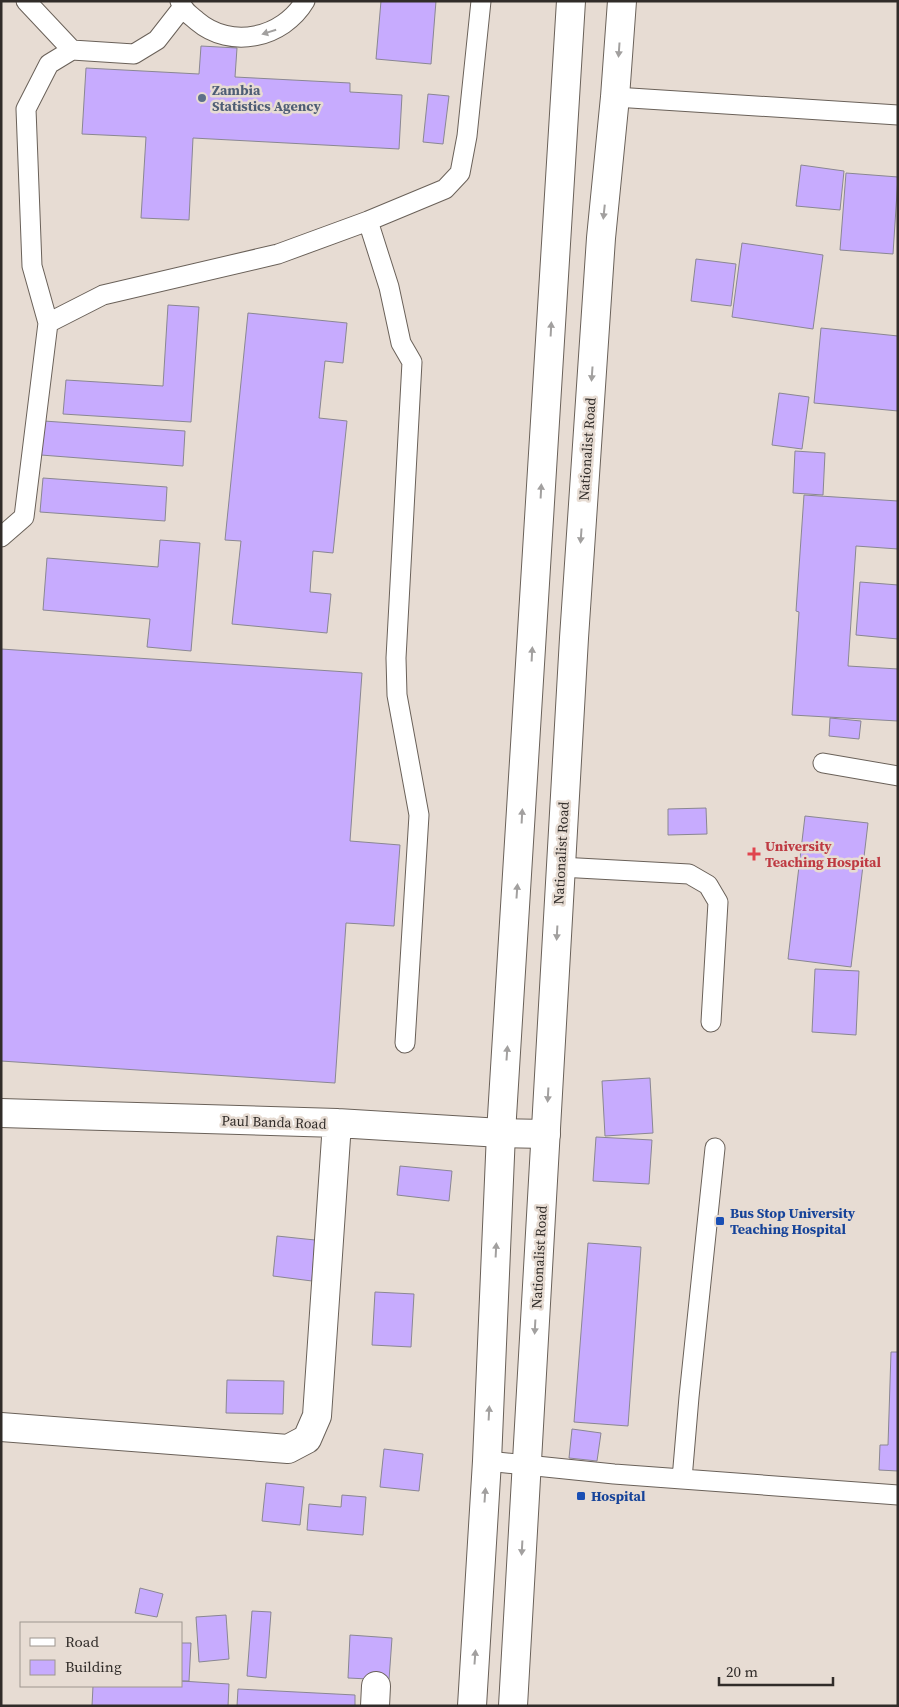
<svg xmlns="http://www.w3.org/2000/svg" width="899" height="1707" font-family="'Source Serif 4',serif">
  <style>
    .building { fill: #c7abfe; stroke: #8a8792 }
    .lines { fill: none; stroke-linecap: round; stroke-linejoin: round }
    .service-casing { stroke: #6a6159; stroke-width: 21 }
    .minor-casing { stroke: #6a6159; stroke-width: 30 }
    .secondary-casing { stroke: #6a6159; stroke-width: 30 }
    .service { stroke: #fff; stroke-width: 19 }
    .minor { stroke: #fff; stroke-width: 28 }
    .secondary { stroke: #fff; stroke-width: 28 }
    .oneway { fill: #a2a09f }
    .service-dot { fill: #5c6f8a; stroke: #e7dcd3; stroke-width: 2 }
    .health-dot { fill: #e0444e; stroke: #e7dcd3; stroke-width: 2 }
    .transit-dot { fill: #1a4fb4; stroke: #e7dcd3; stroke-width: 2 }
    .labels { text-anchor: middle; stroke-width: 5; stroke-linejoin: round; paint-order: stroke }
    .service-label { font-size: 14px; font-weight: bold; fill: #4e5e75; stroke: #e7dcd3; text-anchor: start }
    .street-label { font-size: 14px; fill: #312c29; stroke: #e7dcd3 }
    .health-label { font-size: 14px; font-weight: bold; fill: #be3a42; stroke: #e7dcd3; text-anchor: start }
    .transit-label { font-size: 14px; font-weight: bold; fill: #164399; stroke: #e7dcd3; text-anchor: start }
  </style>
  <rect width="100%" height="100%" fill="#e7dcd3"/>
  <path class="building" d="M 381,1 L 436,1 L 431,64 L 376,59 Z
    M 201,46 L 237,48 L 235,77 L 350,83 L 350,92 L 402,95 L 399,149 L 193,138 L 189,220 L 141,218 L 146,137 L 82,134 L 86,68 L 199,74 Z
    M 428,94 L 449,96 L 443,144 L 423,142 Z
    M 801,165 L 844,171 L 840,210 L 796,206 Z
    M 846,173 L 898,177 L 893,254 L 840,250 Z
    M 742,243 L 823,255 L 813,329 L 732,317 Z
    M 696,259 L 736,264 L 731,306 L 691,301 Z
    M 168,305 L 199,307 L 191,422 L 63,414 L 66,380 L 163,386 Z
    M 248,313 L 347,323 L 343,363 L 325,361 L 319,418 L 347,421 L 333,553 L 313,551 L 310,592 L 331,594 L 327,633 L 232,624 L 241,541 L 225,540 Z
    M 821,328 L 898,336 L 898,411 L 814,403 Z
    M 779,393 L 809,397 L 802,449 L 772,445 Z
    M 44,421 L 185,431 L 183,466 L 41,455 Z
    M 795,451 L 825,453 L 823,495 L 793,493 Z
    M 43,478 L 167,487 L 165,521 L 40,512 Z
    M 804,495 L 898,501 L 898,549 L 856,546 L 848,666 L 898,669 L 898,721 L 792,715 L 799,612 L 796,611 Z
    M 160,540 L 200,543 L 191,651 L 147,647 L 150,619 L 43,610 L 47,558 L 158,567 Z
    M 860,582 L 898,585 L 898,639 L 856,635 Z
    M 1,649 L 362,673 L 350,841 L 400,845 L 394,926 L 346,923 L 335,1083 L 1,1061 Z
    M 830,718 L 861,721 L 859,739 L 829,736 Z
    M 706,808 L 707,834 L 668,835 L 668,809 Z
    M 805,816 L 868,823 L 851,967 L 788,959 Z
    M 815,969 L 859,971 L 856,1035 L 812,1032 Z
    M 650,1078 L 653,1133 L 605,1136 L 602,1081 Z
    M 596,1137 L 652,1140 L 649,1184 L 593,1181 Z
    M 400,1166 L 452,1171 L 449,1201 L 397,1195 Z
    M 277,1236 L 315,1240 L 312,1281 L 273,1276 Z
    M 588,1243 L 641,1247 L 628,1426 L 574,1422 Z
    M 375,1292 L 414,1294 L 411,1347 L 372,1345 Z
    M 891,1352 L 898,1352 L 898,1471 L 879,1470 L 880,1445 L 888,1445 Z
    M 227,1380 L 284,1381 L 283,1414 L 226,1413 Z
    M 572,1429 L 601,1433 L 597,1461 L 569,1458 Z
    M 384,1449 L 423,1454 L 419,1491 L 380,1487 Z
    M 266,1483 L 304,1487 L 300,1525 L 262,1521 Z
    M 342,1495 L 366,1497 L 363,1535 L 307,1530 L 309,1504 L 341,1507 Z
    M 140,1588 L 163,1594 L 157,1617 L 135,1613 Z
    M 252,1611 L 271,1612 L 266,1678 L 247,1676 Z
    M 226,1615 L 229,1659 L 199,1662 L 196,1617 Z
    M 350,1635 L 392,1638 L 389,1680 L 348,1678 Z
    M 181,1643 L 191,1643 L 189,1681 L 181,1681 Z
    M 181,1681 L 229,1684 L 228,1706 L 92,1706 L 93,1686 L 181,1686 Z
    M 238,1689 L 355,1695 L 355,1706 L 237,1706 Z"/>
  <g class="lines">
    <defs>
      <path id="service" d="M 26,1 L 72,50
        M 180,1 C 183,11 190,15 197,21 C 231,50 283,38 305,1
        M 615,97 L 898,115
        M 368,221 L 389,287 L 401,343 L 412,362 L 396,658 L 397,695 L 419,815 L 405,1043
        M 48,323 L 103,295 L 278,254 L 368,221 L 445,189 L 460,173 L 467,136 L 481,1
        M 1,537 L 24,517 L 48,323 L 32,266 L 26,109 L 49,64 L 72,50 L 134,54 L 157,40 L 182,8
        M 823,763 L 898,776
        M 560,867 L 689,874 L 708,885 L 718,902 L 711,1022
        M 487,1461 L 614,1474 L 682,1479 L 689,1397 L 715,1148
        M 682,1479 L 898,1495"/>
      <path id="minor" d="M 1,1113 L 337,1123 L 501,1133 L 546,1134
        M 1,1427 L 288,1449 L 307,1439 L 317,1416 L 337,1123
        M 375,1706 L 376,1686"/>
      <path id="secondary" d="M 472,1706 L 487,1461 L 501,1133 L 571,1
        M 513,1706 L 574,638 L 601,238 L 615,97 L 622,1"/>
    </defs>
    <use href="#service" class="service-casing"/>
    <use href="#minor" class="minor-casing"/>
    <use href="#secondary" class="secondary-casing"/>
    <use href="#service" class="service"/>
    <use href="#minor" class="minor"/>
    <use href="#secondary" class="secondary"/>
  </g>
  <defs><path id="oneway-solid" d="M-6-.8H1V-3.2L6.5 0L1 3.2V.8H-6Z" transform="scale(1.25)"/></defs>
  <g class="oneway">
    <use href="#oneway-solid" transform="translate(269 32) rotate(163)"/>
    <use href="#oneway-solid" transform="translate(619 50) rotate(94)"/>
    <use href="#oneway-solid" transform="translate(604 212) rotate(96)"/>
    <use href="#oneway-solid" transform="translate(551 329) rotate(-87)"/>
    <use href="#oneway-solid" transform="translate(592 374) rotate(94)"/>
    <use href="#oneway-solid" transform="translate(541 491) rotate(-87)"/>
    <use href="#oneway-solid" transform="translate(581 536) rotate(94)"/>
    <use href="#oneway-solid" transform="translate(532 654) rotate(-87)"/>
    <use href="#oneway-solid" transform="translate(522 816) rotate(-87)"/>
    <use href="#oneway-solid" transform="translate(517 891) rotate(-86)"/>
    <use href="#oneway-solid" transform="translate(557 933) rotate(93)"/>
    <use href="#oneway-solid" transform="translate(507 1053) rotate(-86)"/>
    <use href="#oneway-solid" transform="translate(548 1095) rotate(93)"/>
    <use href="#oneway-solid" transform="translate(496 1250) rotate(-87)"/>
    <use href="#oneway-solid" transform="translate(535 1327) rotate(93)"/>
    <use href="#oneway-solid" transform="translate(489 1413) rotate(-87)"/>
    <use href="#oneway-solid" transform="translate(485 1495) rotate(-86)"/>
    <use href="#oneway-solid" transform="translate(522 1548) rotate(93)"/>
    <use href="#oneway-solid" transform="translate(475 1657) rotate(-86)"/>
  </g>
  <circle class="service-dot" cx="202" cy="98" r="5"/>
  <path class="health-dot" d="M751.5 846.5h5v5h5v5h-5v5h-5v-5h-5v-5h5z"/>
  <g class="transit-dot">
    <rect x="715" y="1216" width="10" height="10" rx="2.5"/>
    <rect x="576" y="1491" width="10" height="10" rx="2.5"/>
  </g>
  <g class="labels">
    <g class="service-label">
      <text x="212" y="95">Zambia<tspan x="212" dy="16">Statistics Agency</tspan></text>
    </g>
    <g class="street-label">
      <text transform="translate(587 449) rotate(-86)" y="5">Nationalist Road</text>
      <text transform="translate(561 853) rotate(-87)" y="5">Nationalist Road</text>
      <text transform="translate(274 1122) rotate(2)" y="5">Paul Banda Road</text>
      <text transform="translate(539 1257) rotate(-87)" y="5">Nationalist Road</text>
    </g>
    <g class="health-label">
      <text x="765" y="851">University<tspan x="765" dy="16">Teaching Hospital</tspan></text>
    </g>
    <g class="transit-label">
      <text x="730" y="1218">Bus Stop University<tspan x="730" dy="16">Teaching Hospital</tspan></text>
      <text x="591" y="1501">Hospital</text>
    </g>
  </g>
  <rect width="899" height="1707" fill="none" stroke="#312c29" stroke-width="5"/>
  <rect x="20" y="1622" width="162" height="65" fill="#e7dcd3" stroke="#9e968f"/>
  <rect x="30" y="1638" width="25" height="8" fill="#ffffff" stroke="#9e968f"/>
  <text x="65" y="1647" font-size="15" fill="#312c29">Road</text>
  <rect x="30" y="1660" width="25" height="15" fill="#c7abfe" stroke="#9e968f"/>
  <text x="65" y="1672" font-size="15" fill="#312c29">Building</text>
  <path d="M719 1677v8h114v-8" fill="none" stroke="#312c29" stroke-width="2.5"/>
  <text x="726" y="1677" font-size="15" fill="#312c29" stroke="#e7dcd3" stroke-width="4" paint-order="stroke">20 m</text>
</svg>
